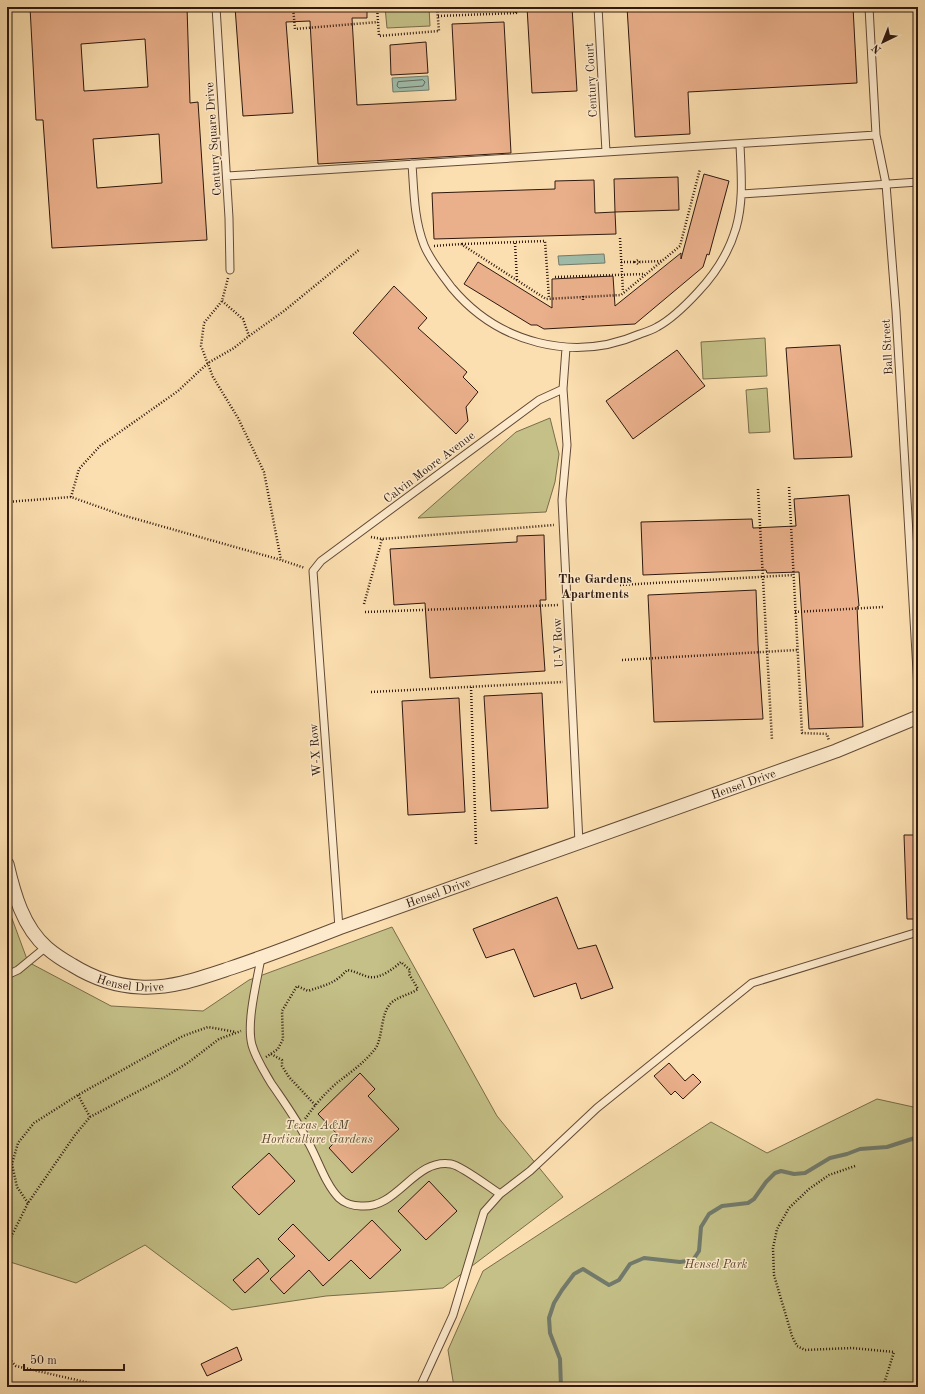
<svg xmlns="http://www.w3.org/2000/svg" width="925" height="1394" font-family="'Old Standard TT',serif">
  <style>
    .green { fill: #c4c087; stroke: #796c4a }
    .water { fill: #9fbdab; stroke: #727b6c }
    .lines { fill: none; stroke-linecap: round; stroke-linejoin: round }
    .shore { stroke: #666a5c; stroke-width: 1 }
    .stream { stroke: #727b6c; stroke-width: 4 }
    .building { fill: #eab08b; stroke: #2e180e; fill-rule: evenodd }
    .service-casing { stroke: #624a36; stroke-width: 9 }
    .minor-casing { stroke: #624a36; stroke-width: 15 }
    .path { stroke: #2e180e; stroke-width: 2.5; stroke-dasharray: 1 2; stroke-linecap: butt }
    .service { stroke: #fdeacc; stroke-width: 7 }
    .minor { stroke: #fdeacc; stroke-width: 13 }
    .labels { text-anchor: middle; stroke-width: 3; stroke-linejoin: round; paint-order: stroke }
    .street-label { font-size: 12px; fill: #2e180e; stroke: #fdeacc }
    .park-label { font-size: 12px; font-style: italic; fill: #5b4a32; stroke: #fdeacc }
    .neighbourhood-label { font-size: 13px; font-weight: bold; fill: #2e180e; stroke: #fdeacc }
  </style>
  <rect width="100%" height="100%" fill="#fcdfb0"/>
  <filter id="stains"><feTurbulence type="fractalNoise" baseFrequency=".005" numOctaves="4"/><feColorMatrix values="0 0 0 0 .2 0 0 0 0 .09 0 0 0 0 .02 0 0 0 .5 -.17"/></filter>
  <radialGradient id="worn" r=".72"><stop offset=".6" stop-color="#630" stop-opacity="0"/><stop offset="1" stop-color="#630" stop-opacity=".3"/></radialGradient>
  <path class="green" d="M 385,7 L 429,7 L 430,26 L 387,28 Z
    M 765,338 L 767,376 L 703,379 L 701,342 Z
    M 767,388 L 770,432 L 749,433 L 746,390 Z
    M 550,418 L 559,454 L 555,482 L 546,512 L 418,518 L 516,432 Z
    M 7,905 L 28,962 L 111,1006 L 203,1011 L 249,980 L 392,927 L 497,1116 L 563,1197 L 443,1288 L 326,1296 L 232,1310 L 145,1245 L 76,1283 L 7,1261 Z
    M 877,1099 L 918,1108 L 918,1387 L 454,1387 L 448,1350 L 483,1271 L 711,1122 L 767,1153 Z"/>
  <path class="water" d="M 428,76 L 429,90 L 393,92 L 392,78 Z
    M 604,254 L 605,263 L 559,265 L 558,256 Z"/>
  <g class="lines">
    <path class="shore" d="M 423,80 L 425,82 L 423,86 L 399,88 L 397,86 L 398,82 Z"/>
    <path class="stream" d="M 561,1387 L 560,1359 L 550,1333 L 549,1318 L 554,1303 L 562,1290 L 574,1274 L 583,1269 L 609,1285 L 619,1280 L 630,1264 L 644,1258 L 680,1262 L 693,1260 L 699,1251 L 701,1227 L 709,1214 L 722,1206 L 748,1203 L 754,1199 L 766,1182 L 775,1173 L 781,1171 L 794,1174 L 805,1173 L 830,1158 L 847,1154 L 860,1149 L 887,1147 L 918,1137"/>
  </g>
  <path class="building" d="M 30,7 L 187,7 L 190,103 L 198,102 L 207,240 L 52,248 L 43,120 L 36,120 ZM 145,39 L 148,87 L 84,91 L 81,44 ZM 159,134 L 162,183 L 97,188 L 93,139 Z
    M 235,7 L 367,7 L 367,18 L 352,18 L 357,105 L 456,100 L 452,24 L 504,22 L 511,153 L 318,164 L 310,21 L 286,22 L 293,113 L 243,116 Z
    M 527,7 L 572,7 L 577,91 L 532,93 Z
    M 627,7 L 853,7 L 857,83 L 688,92 L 690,134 L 635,137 Z
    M 426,42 L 428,73 L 391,75 L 390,45 Z
    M 704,174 L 729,181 L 709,255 L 707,254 L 703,267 L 635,324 L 544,329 L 537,325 L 531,325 L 464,284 L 478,262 L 552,308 L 552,279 L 613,276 L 615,306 L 681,253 L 681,259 Z
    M 678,177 L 679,210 L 615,212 L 614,179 Z
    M 594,180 L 595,213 L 615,212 L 616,234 L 434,239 L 432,193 L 555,189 L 555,181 Z
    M 394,286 L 427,318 L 418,328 L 467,372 L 463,377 L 478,392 L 466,407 L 468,421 L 456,434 L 353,333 Z
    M 840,345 L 852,457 L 794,459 L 786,348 Z
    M 677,350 L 705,386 L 633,439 L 606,401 Z
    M 849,495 L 859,606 L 857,607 L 863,727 L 809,729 L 799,572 L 767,573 L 766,570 L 643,575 L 641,522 L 752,519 L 753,528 L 796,526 L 794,499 Z
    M 544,535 L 546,600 L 540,600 L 545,671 L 430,678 L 425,603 L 394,605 L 390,549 L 517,542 L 517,536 Z
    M 756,590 L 758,644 L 763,719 L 654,722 L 648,595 Z
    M 542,693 L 548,808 L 491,811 L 484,696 Z
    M 459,698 L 465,812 L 408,815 L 402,701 Z
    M 904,835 L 918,835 L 918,919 L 907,919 Z
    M 557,897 L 578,949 L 596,945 L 613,988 L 581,999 L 576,983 L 534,997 L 514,949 L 486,958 L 473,929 Z
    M 669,1063 L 685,1081 L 693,1074 L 701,1082 L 683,1099 L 675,1091 L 671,1095 L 654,1076 Z
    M 360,1073 L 375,1089 L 368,1096 L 399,1129 L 352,1173 L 329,1148 L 340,1137 L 318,1114 Z
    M 269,1153 L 295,1181 L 259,1215 L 232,1187 Z
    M 429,1181 L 457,1211 L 426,1240 L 398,1211 Z
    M 372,1220 L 401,1250 L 370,1279 L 351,1260 L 323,1286 L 309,1270 L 284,1294 L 270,1279 L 295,1256 L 278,1239 L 293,1224 L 329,1261 Z
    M 258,1258 L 269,1271 L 245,1293 L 233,1280 Z
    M 237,1347 L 242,1360 L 207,1376 L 201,1364 Z"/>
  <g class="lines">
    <defs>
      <path id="service" d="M 216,7 L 229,218 L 230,270
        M 598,7 L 606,152
        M 869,7 L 876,135 L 886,184 L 896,311 L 918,688
        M 412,164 C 414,192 414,219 424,245 C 430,260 442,275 452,288 C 498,343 573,363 640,334 C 646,332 652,330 657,327 C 672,319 686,305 698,292 C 715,274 729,252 736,228 C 744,200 741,172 740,144
        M 227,176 L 876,135
        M 742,194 L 918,182
        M 566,348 L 563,389 L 567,445 L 562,500 L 579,843
        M 339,928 L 313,571 L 321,561 L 539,400 L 563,389
        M 261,958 C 257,981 246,1023 252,1045 C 256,1059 264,1071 271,1083 C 284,1102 298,1121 308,1142 C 318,1159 325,1184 339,1198 C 344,1203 353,1206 361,1206 C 398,1209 414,1158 451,1164 C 462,1166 489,1187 500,1194
        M 7,975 L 18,970 L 46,947
        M 420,1387 L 453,1315 L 484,1212 L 500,1194 L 530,1171 L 597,1108 L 752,983 L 918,932"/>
      <g id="minor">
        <path id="s1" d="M 7,864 C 14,894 23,927 47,948 C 54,954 63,960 72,965 C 93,978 115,986 140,987 C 171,989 201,978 231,968 C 267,956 303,942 339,928 L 836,751 L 918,717"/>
      </g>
    </defs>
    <use href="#service" class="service-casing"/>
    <use href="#minor" class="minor-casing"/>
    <path class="path" d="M 293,7 L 295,29 L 378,22
      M 377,7 L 379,36 L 439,31 L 437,7
      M 438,16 L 516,13 L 516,7
      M 620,238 L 623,292
      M 515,243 L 517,280
      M 462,244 L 545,241 L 549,298
      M 434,246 L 461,244 L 546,299 L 621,295 L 680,246 L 700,169
      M 621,262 L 635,262
      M 640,262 L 638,260 L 635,262 L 638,264 L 640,262 L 662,261
      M 555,277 L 645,274
      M 228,278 L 222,301 L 204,323 L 201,346 L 213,377 L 238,418 L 264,472 L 281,560
      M 583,296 L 583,302
      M 222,301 L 243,319 L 249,336
      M 789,487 L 802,733 L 827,734 L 829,741
      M 758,489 L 772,740
      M 71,497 L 79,469 L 100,446 L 178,391 L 208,363 L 234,348 L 249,336 L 284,311 L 360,249
      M 7,502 L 71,497 L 122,515 L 281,560 L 305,568
      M 371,537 L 382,539 L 554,525
      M 620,585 L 793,575
      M 364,604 L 382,539
      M 365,612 L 559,605
      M 795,612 L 883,607
      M 622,660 L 797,650
      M 471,687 L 476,845
      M 371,692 L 563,682
      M 271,1054 L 282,1060 L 282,1066 L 289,1077 L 316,1106
      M 266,1057 L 278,1049 L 283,1039 L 282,1011 L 297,986 L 308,991 C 325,985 335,984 347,970 C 355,971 361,975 369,977 C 380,979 393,969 401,962 L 410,970 L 409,974 L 418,989 C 409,995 399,996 391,1003 C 380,1014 383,1039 375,1049 C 365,1062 351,1072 338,1082 C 326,1092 314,1106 305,1119
      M 78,1095 L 90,1117
      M 855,1166 L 829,1175 L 809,1189 L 789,1208 L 777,1229 L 773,1248 L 774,1275 L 792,1336 L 797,1346 L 805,1350 L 852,1348 L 894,1352 L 883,1387
      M 28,1203 L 17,1187 L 12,1164 L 18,1143 L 34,1123 L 78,1095 L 183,1036 L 208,1027 L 236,1032
      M 7,1245 L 28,1203 L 75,1135 L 90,1117 L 165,1077 L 189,1062 L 219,1039 L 241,1031
      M 7,1357 L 16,1366 L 107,1387"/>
    <use href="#service" class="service"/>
    <use href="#minor" class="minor"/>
  </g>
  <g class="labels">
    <g class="street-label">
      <text transform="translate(591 80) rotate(-93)" y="4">Century Court</text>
      <text transform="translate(213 139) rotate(-94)" y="4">Century Square Drive</text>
      <text transform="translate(887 347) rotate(-93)" y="4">Ball Street</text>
      <text transform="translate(429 467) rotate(-37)" y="4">Calvin Moore Avenue</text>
      <text transform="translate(558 643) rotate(-93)" y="4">U-V Row</text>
      <text transform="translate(315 750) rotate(-94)" y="4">W-X Row</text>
      <text dy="4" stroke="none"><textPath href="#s1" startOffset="835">Hensel Drive</textPath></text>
      <text dy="4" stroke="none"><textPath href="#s1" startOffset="511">Hensel Drive</textPath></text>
      <text dy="4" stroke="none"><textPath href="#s1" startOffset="187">Hensel Drive</textPath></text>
    </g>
    <g class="park-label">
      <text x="317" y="1129">Texas A&amp;M<tspan x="317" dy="14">Horticulture Gardens</tspan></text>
      <text x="716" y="1268">Hensel Park</text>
    </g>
    <g class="neighbourhood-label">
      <text x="595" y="583">The Gardens<tspan x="595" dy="15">Apartments</tspan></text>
    </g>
  </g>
  <rect width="925" height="1394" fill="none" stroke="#fcdfb0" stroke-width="24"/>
  <rect x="8" y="8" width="909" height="1378" fill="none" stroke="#2e180e" stroke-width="2"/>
  <rect x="12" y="12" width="901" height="1370" fill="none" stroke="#2e180e"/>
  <g transform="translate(883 42) rotate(223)" stroke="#fdeacc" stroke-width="3" paint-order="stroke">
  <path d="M0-3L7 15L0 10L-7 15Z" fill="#2e180e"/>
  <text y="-6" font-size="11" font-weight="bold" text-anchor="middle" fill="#2e180e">N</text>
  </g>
  <path d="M24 1364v6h100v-6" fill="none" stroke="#2e180e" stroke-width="2"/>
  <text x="30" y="1364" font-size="12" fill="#2e180e" stroke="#fdeacc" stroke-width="3" paint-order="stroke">50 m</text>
  <rect width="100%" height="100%" filter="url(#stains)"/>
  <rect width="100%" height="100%" fill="url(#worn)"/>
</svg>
